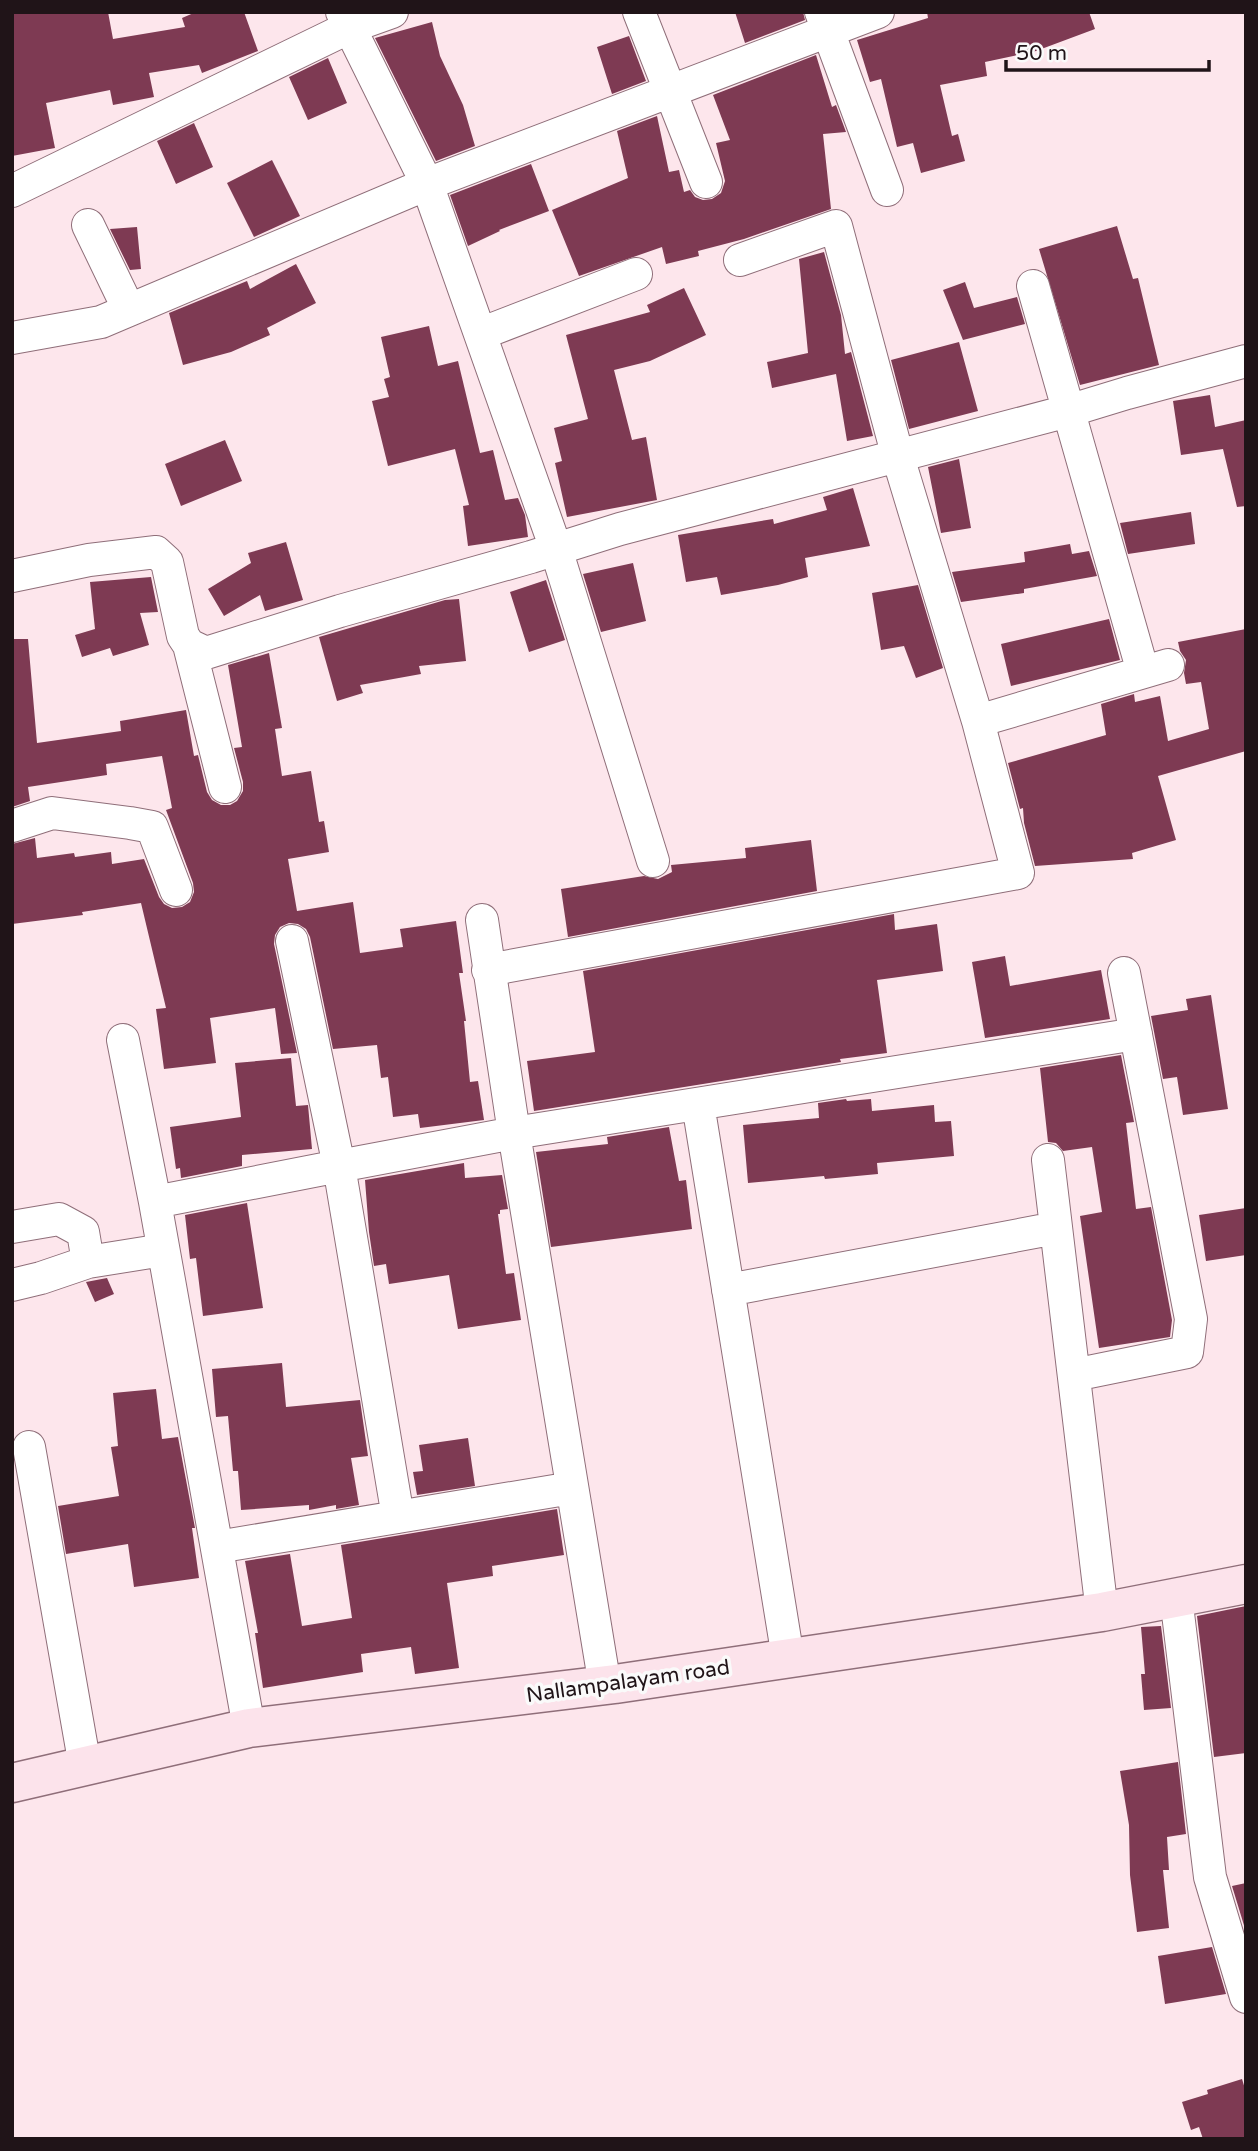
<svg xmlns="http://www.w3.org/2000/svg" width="1258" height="2151" font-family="'Varela Round',sans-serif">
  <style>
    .building { fill: #7e3a53 }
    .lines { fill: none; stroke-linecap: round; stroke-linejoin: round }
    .street-casing { stroke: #8f6e79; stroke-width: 34 }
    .secondary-casing { stroke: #8f6e79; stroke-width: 41 }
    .street { stroke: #fff; stroke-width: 32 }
    .secondary { stroke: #fce3eb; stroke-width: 38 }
    .labels { text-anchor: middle; stroke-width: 7; stroke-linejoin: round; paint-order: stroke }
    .street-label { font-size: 21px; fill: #201418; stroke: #fafafa }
  </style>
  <rect width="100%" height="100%" fill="#fde6ec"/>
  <path class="building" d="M 12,12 L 108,12 L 113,39 L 185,27 L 182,18 L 196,12 L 244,12 L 258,51 L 202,73 L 199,65 L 149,73 L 154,97 L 113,105 L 110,90 L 46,103 L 55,148 L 12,156 Z
    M 735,12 L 803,12 L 805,20 L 745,43 Z
    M 927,12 L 1089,12 L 1095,29 L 1036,51 L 985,62 L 987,76 L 940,85 L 952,136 L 958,134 L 965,161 L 921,173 L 913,143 L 897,147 L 881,79 L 870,82 L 857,40 L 928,18 Z
    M 432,22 L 440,56 L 463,105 L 475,146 L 436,161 L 375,38 Z
    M 629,36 L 646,81 L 612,94 L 597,47 Z
    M 816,55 L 832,107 L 836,105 L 846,132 L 823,134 L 831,209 L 744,239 L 698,251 L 699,256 L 666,264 L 662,247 L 579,276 L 552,210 L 628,178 L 617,131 L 657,116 L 669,172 L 679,170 L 684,192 L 690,190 L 695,197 L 703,200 L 712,199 L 721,193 L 725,181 L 716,143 L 730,140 L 713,95 Z
    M 328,58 L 347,103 L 308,120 L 289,77 Z
    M 194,123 L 213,167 L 176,184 L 157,141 Z
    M 272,160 L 300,216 L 254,237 L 227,183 Z
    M 531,164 L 549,211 L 499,230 L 500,231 L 468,246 L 450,195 Z
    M 1117,226 L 1133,279 L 1138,278 L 1159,365 L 1080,385 L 1039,249 Z
    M 137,227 L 141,269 L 130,270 L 110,229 Z
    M 824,252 L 841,315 L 845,354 L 851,352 L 873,436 L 847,441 L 836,374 L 772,388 L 767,362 L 808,353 L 799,259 Z
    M 296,264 L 316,303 L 267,328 L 270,335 L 231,352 L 183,365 L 169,313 L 247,281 L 250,289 Z
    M 965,282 L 974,308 L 1017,297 L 1025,324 L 963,340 L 943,290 Z
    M 684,288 L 706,335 L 650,361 L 614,370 L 632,440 L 646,437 L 657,500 L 567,517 L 555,463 L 562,461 L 554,428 L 588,419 L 566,335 L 650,312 L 647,305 Z
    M 429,326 L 438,366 L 458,361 L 480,453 L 493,450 L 505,500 L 518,498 L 525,515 L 528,537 L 468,546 L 463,506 L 469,505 L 455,449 L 388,466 L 372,401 L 389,397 L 384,379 L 390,377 L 381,337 Z
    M 959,342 L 978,411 L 909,429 L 891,360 Z
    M 1210,395 L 1215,427 L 1246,420 L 1246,506 L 1237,507 L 1223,449 L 1181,455 L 1173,401 Z
    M 225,440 L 242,481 L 181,506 L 165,464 Z
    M 959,459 L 971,528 L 941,533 L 928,467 Z
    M 853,488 L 870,546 L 805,558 L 808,577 L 778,585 L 721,595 L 717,577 L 686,582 L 678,535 L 773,519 L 774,524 L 827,510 L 823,497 Z
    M 1191,512 L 1195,544 L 1128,554 L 1120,523 Z
    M 286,542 L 303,600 L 265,611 L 260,595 L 224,616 L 208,589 L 251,563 L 248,553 Z
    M 1070,544 L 1072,554 L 1089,551 L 1097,576 L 1024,589 L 1024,593 L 961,602 L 952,572 L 1025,562 L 1024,552 Z
    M 633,563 L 646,621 L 601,632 L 583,574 Z
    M 151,577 L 158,612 L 140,613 L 149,645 L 113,656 L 110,648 L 82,657 L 75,635 L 95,629 L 90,582 Z
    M 546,580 L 565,640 L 529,652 L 510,592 Z
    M 918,585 L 943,668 L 916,678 L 904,646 L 881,650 L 872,593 Z
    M 459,599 L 466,661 L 419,666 L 421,674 L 360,685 L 363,693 L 337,701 L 319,637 L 445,600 Z
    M 1109,619 L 1120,660 L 1011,686 L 1001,644 Z
    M 1246,629 L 1246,751 L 1158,776 L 1176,840 L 1132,853 L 1133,859 L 1035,866 L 1024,823 L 1023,808 L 1020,809 L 1008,763 L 1106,735 L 1101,704 L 1134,694 L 1135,702 L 1160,696 L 1168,741 L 1209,729 L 1201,682 L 1186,684 L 1184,673 L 1186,660 L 1180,651 L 1178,642 Z
    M 12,639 L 28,639 L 37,743 L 121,731 L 120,721 L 186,710 L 194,756 L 198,755 L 207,792 L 212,800 L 221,805 L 230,805 L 237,801 L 243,791 L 243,782 L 234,748 L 242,747 L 228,665 L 269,653 L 282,728 L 275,729 L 282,776 L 311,771 L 319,822 L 324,821 L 329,852 L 288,859 L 297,911 L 353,902 L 360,953 L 403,947 L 400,929 L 456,921 L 463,973 L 459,973 L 466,1021 L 464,1021 L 470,1082 L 478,1081 L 484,1120 L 420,1128 L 418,1114 L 393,1117 L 388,1077 L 381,1078 L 377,1045 L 333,1049 L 310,937 L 306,929 L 298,924 L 289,923 L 280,927 L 275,935 L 274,944 L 297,1053 L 281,1054 L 275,1008 L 210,1018 L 216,1063 L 164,1069 L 156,1009 L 166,1008 L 141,903 L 82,912 L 83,915 L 12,924 L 12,844 L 35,838 L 37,858 L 74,853 L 75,857 L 111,852 L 112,864 L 144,859 L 159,897 L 164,904 L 172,908 L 182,907 L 190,902 L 194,892 L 193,883 L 166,810 L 172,808 L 162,756 L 106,764 L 107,775 L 28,787 L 30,801 L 12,807 Z
    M 811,840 L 817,891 L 568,937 L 561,889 L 644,876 L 658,879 L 672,872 L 671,865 L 746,858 L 745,848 Z
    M 894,914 L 895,930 L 937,924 L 943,971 L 877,980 L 887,1053 L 840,1059 L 841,1062 L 534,1111 L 527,1061 L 595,1052 L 583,971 Z
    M 1005,956 L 1010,986 L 1101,970 L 1110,1019 L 985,1038 L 972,962 Z
    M 1211,995 L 1228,1109 L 1183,1115 L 1177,1077 L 1163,1079 L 1151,1016 L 1188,1010 L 1186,999 Z
    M 1121,1055 L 1134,1122 L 1126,1123 L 1136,1209 L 1151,1207 L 1172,1320 L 1170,1337 L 1099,1348 L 1080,1216 L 1102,1212 L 1092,1147 L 1063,1151 L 1056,1143 L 1048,1142 L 1040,1068 Z
    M 291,1058 L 296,1106 L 308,1105 L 312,1149 L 242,1155 L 242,1166 L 181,1178 L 180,1168 L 176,1169 L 170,1127 L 241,1117 L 235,1063 Z
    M 846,1099 L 847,1101 L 871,1099 L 872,1111 L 934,1105 L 935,1122 L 951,1121 L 954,1156 L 877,1163 L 878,1174 L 825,1179 L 824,1176 L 748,1183 L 743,1125 L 819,1118 L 818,1103 Z
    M 669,1127 L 679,1181 L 686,1180 L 692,1229 L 551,1247 L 536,1152 L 608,1144 L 607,1137 Z
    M 464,1163 L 465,1178 L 502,1175 L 508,1209 L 500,1210 L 500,1214 L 498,1214 L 506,1274 L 514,1273 L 521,1320 L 458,1329 L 449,1275 L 389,1284 L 386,1264 L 374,1266 L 369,1232 L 365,1180 Z
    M 247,1203 L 263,1308 L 203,1316 L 196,1258 L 190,1259 L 185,1215 Z
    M 1246,1208 L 1246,1255 L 1206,1261 L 1199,1215 Z
    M 107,1278 L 114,1294 L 95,1302 L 86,1282 Z
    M 282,1363 L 286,1407 L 360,1400 L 368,1456 L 351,1458 L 359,1505 L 336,1509 L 336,1505 L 309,1510 L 309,1505 L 241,1510 L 238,1471 L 233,1471 L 228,1416 L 216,1417 L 212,1369 Z
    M 156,1389 L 162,1439 L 178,1437 L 195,1528 L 192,1528 L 199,1578 L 134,1587 L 128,1544 L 66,1554 L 58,1506 L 119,1496 L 111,1447 L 118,1446 L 113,1393 Z
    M 468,1438 L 475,1486 L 417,1495 L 413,1472 L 423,1471 L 419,1445 Z
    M 557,1509 L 564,1555 L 492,1566 L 493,1576 L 447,1583 L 459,1668 L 415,1674 L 411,1647 L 361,1654 L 363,1672 L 263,1688 L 255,1633 L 258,1633 L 245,1561 L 290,1554 L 302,1626 L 352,1618 L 341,1545 Z
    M 1246,1606 L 1246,1753 L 1214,1757 L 1197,1616 Z
    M 1161,1626 L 1171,1708 L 1144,1710 L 1141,1674 L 1145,1674 L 1141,1627 Z
    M 1178,1762 L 1186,1834 L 1167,1837 L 1169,1870 L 1163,1870 L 1169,1928 L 1137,1932 L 1130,1875 L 1129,1825 L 1120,1771 Z
    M 1246,1883 L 1246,1932 L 1232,1886 Z
    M 1212,1947 L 1226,1994 L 1165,2004 L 1158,1956 Z
    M 1242,2079 L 1246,2092 L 1246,2139 L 1203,2139 L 1199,2127 L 1191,2130 L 1182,2102 L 1208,2094 L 1207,2090 Z"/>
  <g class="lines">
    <defs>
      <path id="street" d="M 639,12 L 706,182
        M 821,12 L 887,190
        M 12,191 L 350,27 L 392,12
        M 88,225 L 129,310
        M 1033,286 L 1143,672
        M 480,334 L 636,274
        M 12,338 L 101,322 L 427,184 L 342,12
        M 12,576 L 89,560 L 156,552 L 167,562 L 183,636 L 189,645 L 206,653 L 340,611 L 531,557 L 620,529 L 1068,411 L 1127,393 L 1246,361
        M 189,645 L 225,787
        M 978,721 L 1168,665
        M 12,826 L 52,813 L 130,823 L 152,827 L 176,890
        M 653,861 L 556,549 L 427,184 L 878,12
        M 488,970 L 1018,873 L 978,721 L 898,457 L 836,226 L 740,260
        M 123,1040 L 155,1202 L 249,1728
        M 698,1104 L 788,1658
        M 1048,1160 L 1102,1612
        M 155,1202 L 339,1166 L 292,941
        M 12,1227 L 59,1219 L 83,1232 L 88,1262
        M 12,1285 L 41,1278 L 88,1262 L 163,1250
        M 728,1290 L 1056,1228
        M 1074,1375 L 1187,1352 L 1191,1319 L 1124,973
        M 29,1447 L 85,1766
        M 398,1517 L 339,1166 L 514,1133 L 482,920
        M 217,1547 L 572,1488
        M 1176,1597 L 1210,1877 L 1246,1997
        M 605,1686 L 514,1133 L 1136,1034"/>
      <path id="secondary" d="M 12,1783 L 249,1728 L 615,1684 L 1102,1612 L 1246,1584"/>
    </defs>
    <use href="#street" class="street-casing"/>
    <use href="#secondary" class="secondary-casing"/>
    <use href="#street" class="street"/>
    <use href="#secondary" class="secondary"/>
  </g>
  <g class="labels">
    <g class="street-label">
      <text transform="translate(628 1681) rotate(-8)" y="7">Nallampalayam road</text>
    </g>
  </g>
  <rect width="1258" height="2151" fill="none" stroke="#201418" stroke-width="28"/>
  <path d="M1006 60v10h203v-10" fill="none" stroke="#201418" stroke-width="3.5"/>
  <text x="1016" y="60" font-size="21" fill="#201418" stroke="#fafafa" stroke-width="5" paint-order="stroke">50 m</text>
</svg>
